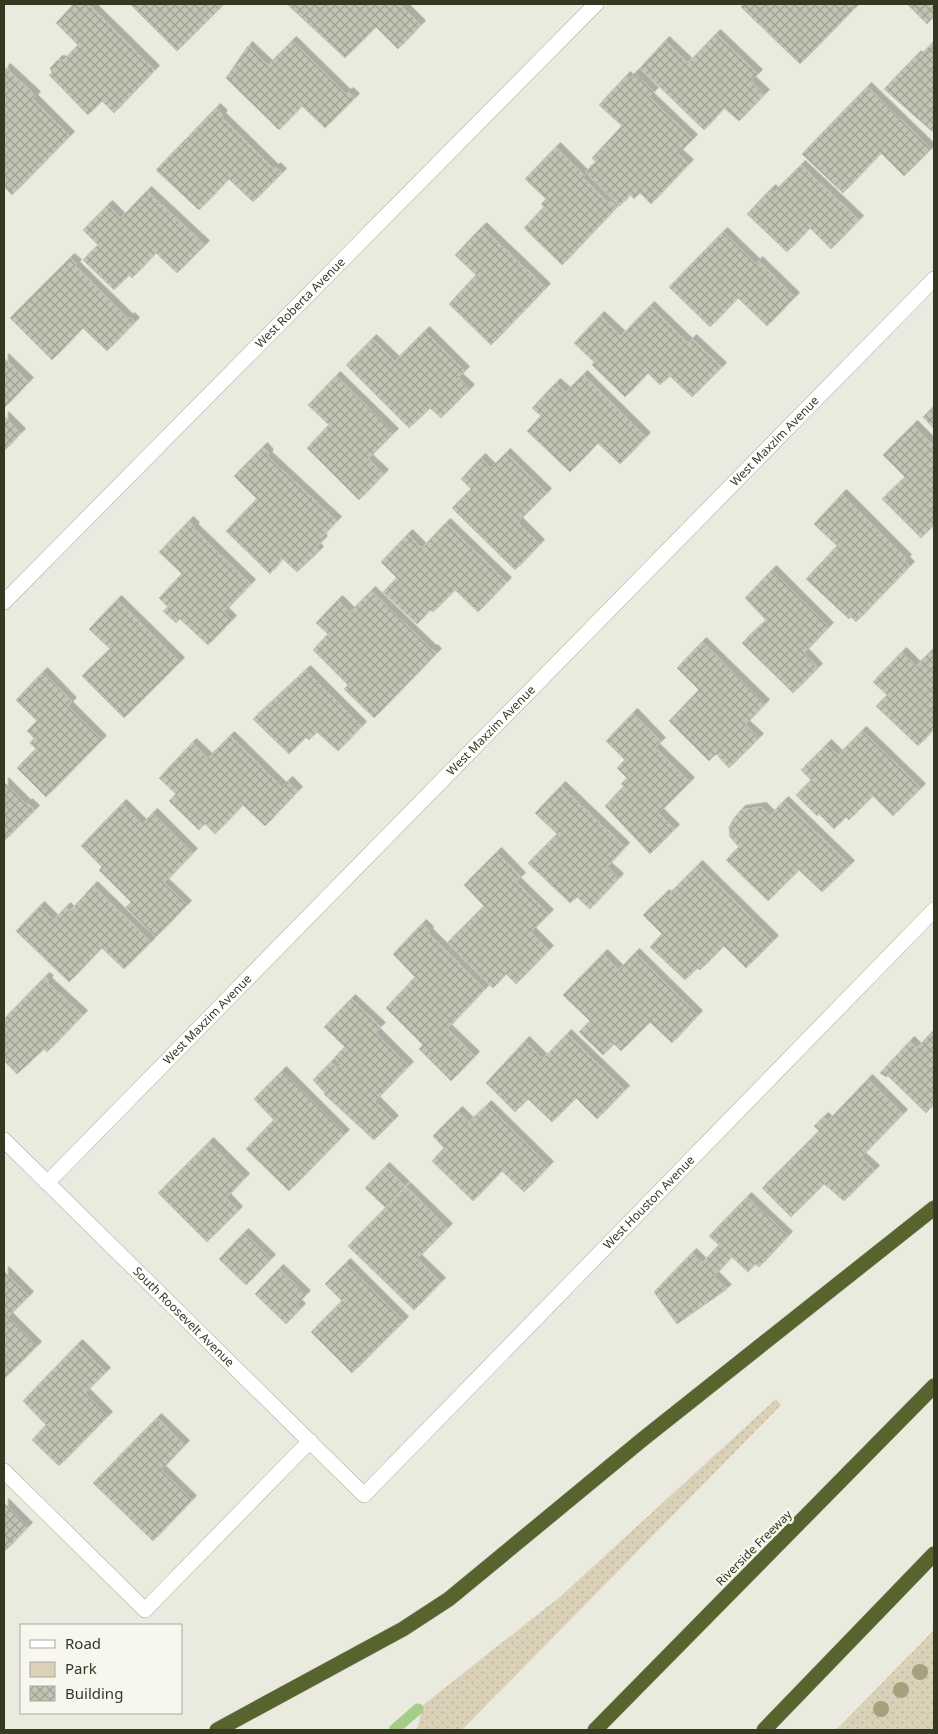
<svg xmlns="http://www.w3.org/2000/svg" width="938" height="1734" font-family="'Noto Sans',sans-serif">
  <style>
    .green { fill: url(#green-dots) }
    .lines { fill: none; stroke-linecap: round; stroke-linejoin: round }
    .stream { stroke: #a4cd88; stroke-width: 11 }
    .building { fill: url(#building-cross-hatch); stroke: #c2c3b2; filter: url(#shadow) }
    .minor-casing { stroke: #acae9e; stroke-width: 16 }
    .highway-casing { stroke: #c6c8c1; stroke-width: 16 }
    .minor { stroke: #fff; stroke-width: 15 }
    .highway { stroke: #57642e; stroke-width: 15 }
    .tree { fill: #a6a07d }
    .labels { text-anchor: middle; stroke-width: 5; stroke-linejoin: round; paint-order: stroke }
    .street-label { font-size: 12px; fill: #353921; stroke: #f7f6ef }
  </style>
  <defs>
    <pattern id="green-dots" width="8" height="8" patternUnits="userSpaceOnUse" patternTransform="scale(1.25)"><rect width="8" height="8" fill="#dad1b8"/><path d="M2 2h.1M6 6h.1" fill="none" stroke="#bcb49e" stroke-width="1.8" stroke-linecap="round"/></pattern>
    <pattern id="building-cross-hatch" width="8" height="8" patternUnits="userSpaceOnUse" patternTransform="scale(1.25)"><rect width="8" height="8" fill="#c4c4b4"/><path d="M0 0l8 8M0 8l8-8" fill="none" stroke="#a0a092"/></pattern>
    <filter id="shadow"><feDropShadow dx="4.5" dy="-4.5" stdDeviation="0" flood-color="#0004"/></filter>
  </defs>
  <rect width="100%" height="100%" fill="#eaeadf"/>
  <path class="green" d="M 776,1399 L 781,1405 L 462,1730 L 417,1730 L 421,1714 L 418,1709 L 561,1596 Z
    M 934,1630 L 934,1730 L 836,1730 Z"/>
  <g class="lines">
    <path class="stream" d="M 394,1730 L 418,1709"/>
  </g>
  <path class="building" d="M 74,4 L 88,4 L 155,70 L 114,113 L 102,101 L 88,115 L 49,75 L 52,73 L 50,68 L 58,60 L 63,61 L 78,45 L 56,23 Z
    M 130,4 L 224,4 L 177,51 Z
    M 287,4 L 400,4 L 421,25 L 398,49 L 376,27 L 345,58 Z
    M 744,4 L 851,4 L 855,8 L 800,64 L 741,7 Z
    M 907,4 L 934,4 L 934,16 L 927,24 Z
    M 716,34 L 758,74 L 751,81 L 765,94 L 739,121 L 724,108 L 704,130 L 640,68 L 665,41 L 688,63 Z
    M 292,41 L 346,94 L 349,92 L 355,98 L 325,128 L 302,106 L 279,130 L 226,78 L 248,46 L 268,65 Z
    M 934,41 L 934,133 L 884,89 L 917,55 L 919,57 Z
    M 6,68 L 36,96 L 33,99 L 70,136 L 12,195 L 4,187 L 4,70 Z
    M 635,73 L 654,92 L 649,97 L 693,139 L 678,154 L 689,164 L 651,204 L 640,193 L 634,199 L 630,194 L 620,206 L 585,172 L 596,162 L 592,158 L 622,126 L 599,105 L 626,76 L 629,79 Z
    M 867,87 L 931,149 L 904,176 L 881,153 L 843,193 L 802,154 Z
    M 216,108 L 223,115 L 221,117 L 274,169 L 276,167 L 282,173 L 253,202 L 229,179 L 199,210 L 156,170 Z
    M 556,147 L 585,176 L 583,178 L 609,203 L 611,202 L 617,207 L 562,265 L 524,228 L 544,207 L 541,204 L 546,199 L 525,179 Z
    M 801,165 L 859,220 L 831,249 L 810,228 L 787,252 L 747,214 L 771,189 L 774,192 Z
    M 147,191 L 205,245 L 177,273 L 156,253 L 132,278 L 129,275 L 114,290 L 83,260 L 98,245 L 83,230 L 108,205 L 121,218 Z
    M 482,227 L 546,288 L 491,345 L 449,304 L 476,275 L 455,255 Z
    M 723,232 L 756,264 L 758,261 L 795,297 L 767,326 L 738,298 L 710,327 L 669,287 Z
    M 70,258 L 77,264 L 75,266 L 129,319 L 130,317 L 135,322 L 107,351 L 83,328 L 52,360 L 10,318 Z
    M 650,306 L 688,343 L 692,339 L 722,367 L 692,397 L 670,376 L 660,385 L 648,373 L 625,397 L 592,365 L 594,362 L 574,343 L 600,316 L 621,336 Z
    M 425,331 L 465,371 L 458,378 L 470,389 L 441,418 L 430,408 L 409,428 L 346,365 L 372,339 L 395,361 Z
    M 4,358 L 29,382 L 4,408 Z
    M 583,375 L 646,437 L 620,464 L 598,443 L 570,472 L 527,431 L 541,416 L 532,408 L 556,383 L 566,392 Z
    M 336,376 L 394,433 L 368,459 L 384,474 L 359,500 L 307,448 L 329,425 L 308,405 Z
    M 934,406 L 934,429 L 923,417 Z
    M 4,416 L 21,433 L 4,451 Z
    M 913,425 L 934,446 L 934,525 L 921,538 L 882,499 L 905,477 L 883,455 Z
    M 263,447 L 269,454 L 267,456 L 337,521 L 321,538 L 323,540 L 316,548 L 319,551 L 297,572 L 282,558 L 270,574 L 226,531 L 257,499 L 234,476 Z
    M 506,453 L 547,493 L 518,522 L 540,544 L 515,570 L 452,508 L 471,489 L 461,479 L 481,458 L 491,468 Z
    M 842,494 L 907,559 L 905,561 L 910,566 L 856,622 L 851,617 L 849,619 L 806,579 L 837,546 L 814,524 Z
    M 189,521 L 195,527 L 193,528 L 251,584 L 224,612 L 232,620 L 208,645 L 180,619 L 176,623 L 163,611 L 168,607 L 159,598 L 182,574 L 159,552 Z
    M 446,523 L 507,582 L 478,612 L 455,590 L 433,612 L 430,610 L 417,624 L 383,592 L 397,578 L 381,562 L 408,534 L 422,548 Z
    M 772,570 L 829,627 L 804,653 L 818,668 L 793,693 L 742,643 L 766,620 L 745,598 Z
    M 371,591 L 432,650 L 433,649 L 437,653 L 374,718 L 344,689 L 348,685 L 313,650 L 328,634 L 316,623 L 338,600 L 350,612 Z
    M 117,600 L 180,662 L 124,718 L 82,676 L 110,649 L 89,629 Z
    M 702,642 L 765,704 L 745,725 L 759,738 L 729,768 L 716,754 L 709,761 L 669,721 L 699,690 L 677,668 Z
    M 932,650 L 934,652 L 934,729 L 918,746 L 876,706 L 887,695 L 873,682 L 902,652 L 916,666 Z
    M 306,670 L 362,726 L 338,751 L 317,732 L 309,740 L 306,737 L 289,754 L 253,719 Z
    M 43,672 L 72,702 L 68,706 L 102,740 L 46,797 L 17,768 L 36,749 L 30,743 L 34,738 L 27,731 L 37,721 L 16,700 Z
    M 633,713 L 661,742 L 655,748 L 690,782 L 659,813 L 675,829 L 650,854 L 605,806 L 624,786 L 621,784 L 627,778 L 617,768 L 625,760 L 606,741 Z
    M 862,731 L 921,788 L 893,816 L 873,796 L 849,820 L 846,817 L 834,829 L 819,814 L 817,816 L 796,795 L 811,780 L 801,770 L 827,744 L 838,755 Z
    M 230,736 L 282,787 L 288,781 L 298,791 L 265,826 L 243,805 L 215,834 L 205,824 L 199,830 L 169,801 L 176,794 L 159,778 L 192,743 L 208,758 Z
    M 4,782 L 27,805 L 28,803 L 35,810 L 4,841 Z
    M 561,786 L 625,847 L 607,867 L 619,878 L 590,909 L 577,897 L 570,903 L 528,863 L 557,834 L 535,813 Z
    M 784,801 L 850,865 L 822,892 L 799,870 L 768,901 L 726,860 L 739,847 L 730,837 L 729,827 L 734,818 L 741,810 L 762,807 L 770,815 Z
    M 122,804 L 142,824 L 153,813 L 193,853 L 164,883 L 187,905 L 156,937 L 126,907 L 131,902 L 99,870 L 102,867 L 81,846 Z
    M 497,852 L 521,877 L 516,882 L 549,914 L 531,932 L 549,950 L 516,984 L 506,974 L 493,988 L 447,943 L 484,906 L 464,885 Z
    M 698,865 L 774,940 L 746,968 L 724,946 L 700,970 L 697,968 L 685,980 L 650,947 L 662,934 L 643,915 L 665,894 L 667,896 Z
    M 93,886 L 151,942 L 124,969 L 102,948 L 69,982 L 16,931 L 40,906 L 54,920 L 66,907 L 70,911 Z
    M 422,924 L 429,931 L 428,933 L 485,989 L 447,1029 L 475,1056 L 451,1081 L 419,1049 L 423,1045 L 386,1008 L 415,977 L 393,954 Z
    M 635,953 L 698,1015 L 672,1043 L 650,1022 L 621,1051 L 614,1044 L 603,1055 L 579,1032 L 590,1021 L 563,995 L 603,954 L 619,970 Z
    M 45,977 L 49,980 L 47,982 L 83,1015 L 47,1052 L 44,1049 L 17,1074 L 4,1061 L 4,1019 Z
    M 351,999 L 381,1027 L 375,1032 L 409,1066 L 375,1101 L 394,1120 L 374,1140 L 324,1094 L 325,1093 L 313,1080 L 331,1062 L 337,1068 L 341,1064 L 334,1058 L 345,1047 L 324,1027 Z
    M 934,1030 L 934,1104 L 926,1113 L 888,1076 L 886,1077 L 880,1073 L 910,1041 L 917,1048 Z
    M 567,1034 L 625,1090 L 597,1119 L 576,1098 L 552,1122 L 528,1099 L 515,1112 L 486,1083 L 525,1041 L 543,1059 Z
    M 282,1071 L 345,1134 L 289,1191 L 246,1149 L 274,1120 L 254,1099 Z
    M 868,1079 L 903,1114 L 861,1157 L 875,1170 L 844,1201 L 824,1184 L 791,1217 L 762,1188 L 819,1131 L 814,1126 L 824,1117 L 828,1121 Z
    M 487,1105 L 549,1166 L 524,1192 L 502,1171 L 473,1201 L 432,1161 L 444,1148 L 433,1136 L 458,1111 L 469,1122 Z
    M 209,1142 L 245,1178 L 226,1198 L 238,1211 L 207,1242 L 158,1193 Z
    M 385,1167 L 405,1186 L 385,1207 L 365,1188 Z
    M 406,1187 L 448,1228 L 417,1259 L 441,1282 L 414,1310 L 348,1246 Z
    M 747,1197 L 788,1236 L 759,1267 L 755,1264 L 748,1272 L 732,1257 L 714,1276 L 727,1289 L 677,1324 L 654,1292 L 692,1253 L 702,1263 L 719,1245 L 709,1236 Z
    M 244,1233 L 271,1259 L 246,1285 L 219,1259 Z
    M 346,1263 L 404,1321 L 352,1373 L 311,1332 L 342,1301 L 325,1284 Z
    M 279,1269 L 306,1295 L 297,1304 L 301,1308 L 286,1324 L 255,1294 Z
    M 4,1271 L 29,1296 L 8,1317 L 37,1346 L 4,1379 Z
    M 78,1344 L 106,1372 L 85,1393 L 108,1416 L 59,1466 L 32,1440 L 46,1425 L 23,1401 Z
    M 157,1418 L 185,1445 L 161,1470 L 192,1500 L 153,1541 L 93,1483 Z
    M 4,1503 L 28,1527 L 4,1552 Z"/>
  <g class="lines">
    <defs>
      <g id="minor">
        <path id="s1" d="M 4,602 L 596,4"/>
        <path id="s2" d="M 4,1140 L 364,1495 L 934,910"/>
        <path id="s3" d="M 47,1183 L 934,279"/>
        <path d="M 4,1471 L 145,1610 L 310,1441"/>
      </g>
      <path id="highway" d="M 217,1730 L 403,1629 L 449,1599 L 643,1439 L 934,1208
        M 595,1730 L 934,1386
        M 764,1730 L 934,1554"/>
    </defs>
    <use href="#minor" class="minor-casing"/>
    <use href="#highway" class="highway-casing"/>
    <use href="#minor" class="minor"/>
    <use href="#highway" class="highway"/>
  </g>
  <g class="tree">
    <circle cx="920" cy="1672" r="8"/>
    <circle cx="901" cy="1690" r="8"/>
    <circle cx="881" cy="1709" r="8"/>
  </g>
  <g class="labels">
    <g class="street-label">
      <text dy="4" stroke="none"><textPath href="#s1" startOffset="421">West Roberta Avenue</textPath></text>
      <text dy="4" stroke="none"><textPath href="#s3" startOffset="1039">West Maxzim Avenue</textPath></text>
      <text dy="4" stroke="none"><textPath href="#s3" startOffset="634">West Maxzim Avenue</textPath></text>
      <text dy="4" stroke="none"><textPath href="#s3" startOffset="229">West Maxzim Avenue</textPath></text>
      <text dy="4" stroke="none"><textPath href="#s2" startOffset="914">West Houston Avenue</textPath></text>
      <text dy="4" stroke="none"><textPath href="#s2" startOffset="252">South Roosevelt Avenue</textPath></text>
      <text transform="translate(754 1548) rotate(-45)" y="4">Riverside Freeway</text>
    </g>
  </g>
  <rect width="938" height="1734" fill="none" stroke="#353921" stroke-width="10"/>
  <rect x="20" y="1624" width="162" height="90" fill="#f7f6ef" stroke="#a9aa9d"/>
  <rect x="30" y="1640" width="25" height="8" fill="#ffffff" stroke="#a9aa9d"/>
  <text x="65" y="1649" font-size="15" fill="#353921">Road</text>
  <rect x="30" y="1662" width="25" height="15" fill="#dad1b8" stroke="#a9aa9d"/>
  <text x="65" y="1674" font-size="15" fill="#353921">Park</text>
  <rect x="30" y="1686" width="25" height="15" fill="url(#building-cross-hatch)" stroke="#a9aa9d"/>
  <text x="65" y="1699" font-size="15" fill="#353921">Building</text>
</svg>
